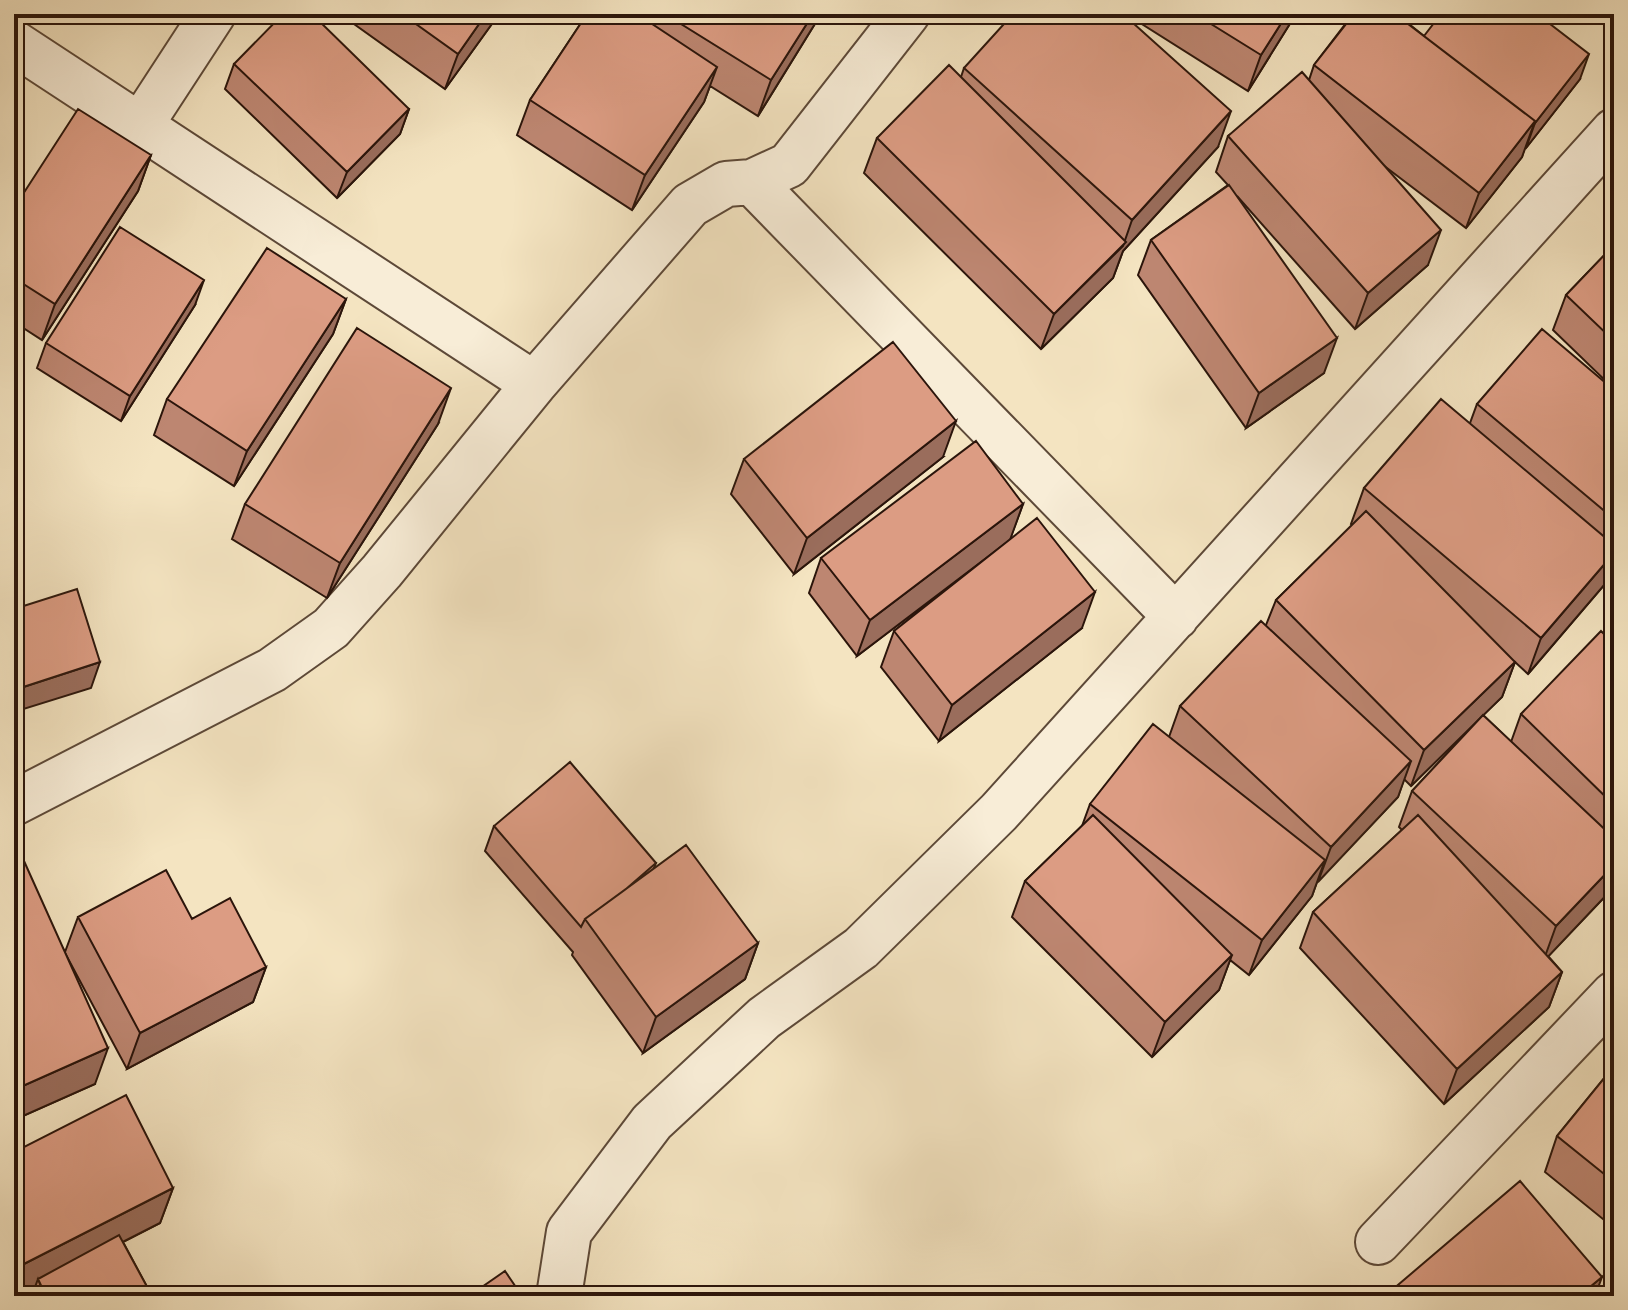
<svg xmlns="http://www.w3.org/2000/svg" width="1628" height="1310" font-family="'Libre Bodoni',serif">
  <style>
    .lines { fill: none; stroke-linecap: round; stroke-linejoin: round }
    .street-casing { stroke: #5d4938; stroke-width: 48 }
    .street { stroke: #f8edd7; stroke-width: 44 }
    .wall { fill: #bd8671; stroke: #2b150b; stroke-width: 2 }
    .shaded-wall { fill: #9a6d5c; stroke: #2b150b; stroke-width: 2 }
    .building { fill: #dc9c83; stroke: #2b150b; stroke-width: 2 }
  </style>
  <rect width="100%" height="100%" fill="#f4e4c1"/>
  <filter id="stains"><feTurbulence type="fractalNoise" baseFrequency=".0025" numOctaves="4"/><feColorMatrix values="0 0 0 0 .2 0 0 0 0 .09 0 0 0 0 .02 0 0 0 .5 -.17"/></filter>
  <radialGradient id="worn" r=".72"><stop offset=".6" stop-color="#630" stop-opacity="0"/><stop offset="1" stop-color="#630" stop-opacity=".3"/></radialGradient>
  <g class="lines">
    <defs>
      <path id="street" d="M 14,43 L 534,384
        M 140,126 L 213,14
        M 752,182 L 1176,617
        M 14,803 L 272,670 L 331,628 L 382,571 L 534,384 L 690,205 L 726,184 L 752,182 L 789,165 L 907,14
        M 1378,1242 L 1614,994
        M 559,1296 L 569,1232 L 652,1122 L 764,1018 L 861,948 L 999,812 L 1614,131"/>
    </defs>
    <use href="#street" class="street-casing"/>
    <use href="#street" class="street"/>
  </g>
  <path class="wall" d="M 340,14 L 499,14 L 445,89 Z
    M 587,14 L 821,14 L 758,116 L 710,86 L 704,102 L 632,210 L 517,135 L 530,100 Z
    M 1126,14 L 1296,14 L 1248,91 Z
    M 1353,14 L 1417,14 L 1409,24 L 1424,36 L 1580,79 L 1526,148 L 1525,147 L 1522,157 L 1466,228 L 1383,165 L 1428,265 L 1355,329 L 1237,196 L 1324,373 L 1246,428 L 1138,275 L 1151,240 L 1228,185 L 1216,172 L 1228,136 L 1309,80 L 1314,65 Z
    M 234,64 L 409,109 L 400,134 L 337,198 L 225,89 Z
    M 964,68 L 1218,147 L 1123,251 L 1113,278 L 1041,349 L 864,173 L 877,138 L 961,77 Z
    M 151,155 L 138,191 L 42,340 L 14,322 L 14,208 Z
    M 1614,245 L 1614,389 L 1553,330 L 1566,295 Z
    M 346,299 L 333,334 L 234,486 L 154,435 L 167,399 Z
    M 195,305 L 121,421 L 37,368 L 46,343 Z
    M 1614,390 L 1614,559 L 1605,584 L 1528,674 L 1515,662 L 1502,697 L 1483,715 L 1511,742 L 1521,714 L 1603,634 L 1614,604 L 1614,887 L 1548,956 L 1562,972 L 1549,1007 L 1444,1104 L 1300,948 L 1313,912 L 1402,830 L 1399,827 L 1412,791 L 1482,716 L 1411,786 L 1404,779 L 1398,797 L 1317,882 L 1312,896 L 1249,975 L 1230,960 L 1219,990 L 1152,1057 L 1012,917 L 1025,881 L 1082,826 L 1090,804 L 1169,737 L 1180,706 L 1266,625 L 1276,600 L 1353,525 L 1351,524 L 1364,488 L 1470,423 L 1477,404 Z
    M 438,424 L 327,598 L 232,539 L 245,504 Z
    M 943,457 L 794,574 L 731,494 L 744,459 Z
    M 1023,504 L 1010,539 L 1082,628 L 939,741 L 881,667 L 894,631 L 1003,545 L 857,656 L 809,593 L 821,558 Z
    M 494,826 L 656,863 L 654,868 L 758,943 L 745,979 L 643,1053 L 572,955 L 573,952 L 485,851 Z
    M 14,865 L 65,952 L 78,917 L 192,919 L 266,967 L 253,1002 L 127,1069 L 65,953 L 95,1084 L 14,1120 Z
    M 1614,1066 L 1614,1228 L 1545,1172 L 1557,1136 Z
    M 14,1152 L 173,1188 L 160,1223 L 123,1242 L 152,1296 L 32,1296 L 35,1287 L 17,1296 L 14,1296 Z"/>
  <path class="shaded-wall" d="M 486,14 L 499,14 L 445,89 L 458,54 Z
    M 813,14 L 821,14 L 758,116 L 771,80 Z
    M 1287,14 L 1296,14 L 1248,91 L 1261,55 Z
    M 1403,14 L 1417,14 L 1392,45 Z
    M 1589,54 L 1580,79 L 1526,148 L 1535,123 Z
    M 717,67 L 704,102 L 632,210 L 645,175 Z
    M 409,109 L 400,134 L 337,198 L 347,172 Z
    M 1231,111 L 1218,147 L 1123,251 L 1113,278 L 1041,349 L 1054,314 L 1123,246 L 1132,220 Z
    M 1535,121 L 1522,157 L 1466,228 L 1479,193 Z
    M 151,155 L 138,191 L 42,340 L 55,304 Z
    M 1441,230 L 1428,265 L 1355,329 L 1368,293 Z
    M 204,280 L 195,305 L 121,421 L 130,396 Z
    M 346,299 L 333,334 L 234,486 L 247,451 Z
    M 1337,338 L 1324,373 L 1246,428 L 1259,393 Z
    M 451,388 L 438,424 L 327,598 L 340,563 Z
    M 956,421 L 943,457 L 794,574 L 807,538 Z
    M 1023,504 L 1010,540 L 857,656 L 870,620 Z
    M 1614,553 L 1614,559 L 1605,584 L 1528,674 L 1541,638 Z
    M 1095,592 L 1082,628 L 939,741 L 952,705 Z
    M 100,662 L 91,688 L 14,712 L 14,690 Z
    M 1515,662 L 1502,697 L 1411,786 L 1424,750 Z
    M 1411,761 L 1398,797 L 1318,882 L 1331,847 Z
    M 1325,860 L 1312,896 L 1249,975 L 1262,940 Z
    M 1614,865 L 1614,887 L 1543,962 L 1556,926 Z
    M 758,943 L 745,979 L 643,1053 L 656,1017 Z
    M 1232,955 L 1219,990 L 1152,1057 L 1165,1022 Z
    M 266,967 L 253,1002 L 127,1069 L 140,1033 Z
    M 1562,972 L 1549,1007 L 1444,1104 L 1457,1069 Z
    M 108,1048 L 95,1084 L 14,1120 L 14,1096 L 16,1089 Z
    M 173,1188 L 160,1223 L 40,1284 L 38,1279 L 35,1287 L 17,1296 L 14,1296 L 14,1269 Z
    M 1602,1277 L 1595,1296 L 1579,1296 Z"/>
  <path class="building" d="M 283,14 L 312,14 L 409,109 L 347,172 L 234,64 Z
    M 402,14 L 486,14 L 458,54 Z
    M 587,14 L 637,14 L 717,67 L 645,175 L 530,100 Z
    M 665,14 L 813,14 L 771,80 Z
    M 1013,14 L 1123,14 L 1231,111 L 1132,220 L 964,68 Z
    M 1195,14 L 1287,14 L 1261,55 Z
    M 1354,14 L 1395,14 L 1535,121 L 1479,193 L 1314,65 Z
    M 1441,14 L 1537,14 L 1589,54 L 1535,123 L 1535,121 L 1424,36 Z
    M 949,65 L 1126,242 L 1054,314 L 877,138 Z
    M 1302,72 L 1441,230 L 1368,293 L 1228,136 Z
    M 78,109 L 151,155 L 55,304 L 14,278 L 14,208 Z
    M 1229,185 L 1337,338 L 1259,393 L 1151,240 Z
    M 120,227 L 204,280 L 130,396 L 46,343 Z
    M 1614,245 L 1614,341 L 1566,295 Z
    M 267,248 L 346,299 L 247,451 L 167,399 Z
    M 357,328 L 451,388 L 340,563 L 245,504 Z
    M 1542,329 L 1614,390 L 1614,519 L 1477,404 Z
    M 893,342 L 956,421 L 807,538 L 744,459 Z
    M 1441,399 L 1614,545 L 1614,553 L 1541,638 L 1364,488 Z
    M 976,441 L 1023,504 L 870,620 L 821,558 Z
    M 1366,511 L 1515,662 L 1424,750 L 1276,600 Z
    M 1037,518 L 1095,592 L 952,705 L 894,631 Z
    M 77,589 L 100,662 L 14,690 L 14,609 Z
    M 1261,621 L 1411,761 L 1331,847 L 1180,706 Z
    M 1601,631 L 1614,644 L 1614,805 L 1521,714 Z
    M 1483,715 L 1614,838 L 1614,865 L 1556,926 L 1412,791 Z
    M 1153,724 L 1325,860 L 1262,940 L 1090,804 Z
    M 570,762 L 656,863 L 626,889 L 585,919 L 581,927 L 494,826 Z
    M 1093,815 L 1232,955 L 1165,1022 L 1025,881 Z
    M 1418,815 L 1562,972 L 1457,1069 L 1313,912 Z
    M 686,845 L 758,943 L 656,1017 L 585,919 Z
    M 24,861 L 108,1048 L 16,1089 L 14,1084 L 14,865 Z
    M 166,870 L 192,919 L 230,898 L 266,967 L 140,1033 L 78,917 Z
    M 1614,1066 L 1614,1182 L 1557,1136 Z
    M 126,1095 L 173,1188 L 14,1269 L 14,1152 Z
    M 1520,1181 L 1602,1277 L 1579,1296 L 1385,1296 Z
    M 119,1235 L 152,1296 L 46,1296 L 38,1279 Z
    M 505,1271 L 522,1296 L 469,1296 Z"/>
  <rect width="1628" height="1310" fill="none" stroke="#f4e4c1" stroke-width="48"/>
  <rect x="16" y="16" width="1596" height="1278" fill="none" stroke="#2b150b" stroke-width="4"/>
  <rect x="24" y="24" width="1580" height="1262" fill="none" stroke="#2b150b" stroke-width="2"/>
  <rect width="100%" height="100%" filter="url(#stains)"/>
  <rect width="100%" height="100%" fill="url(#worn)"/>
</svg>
